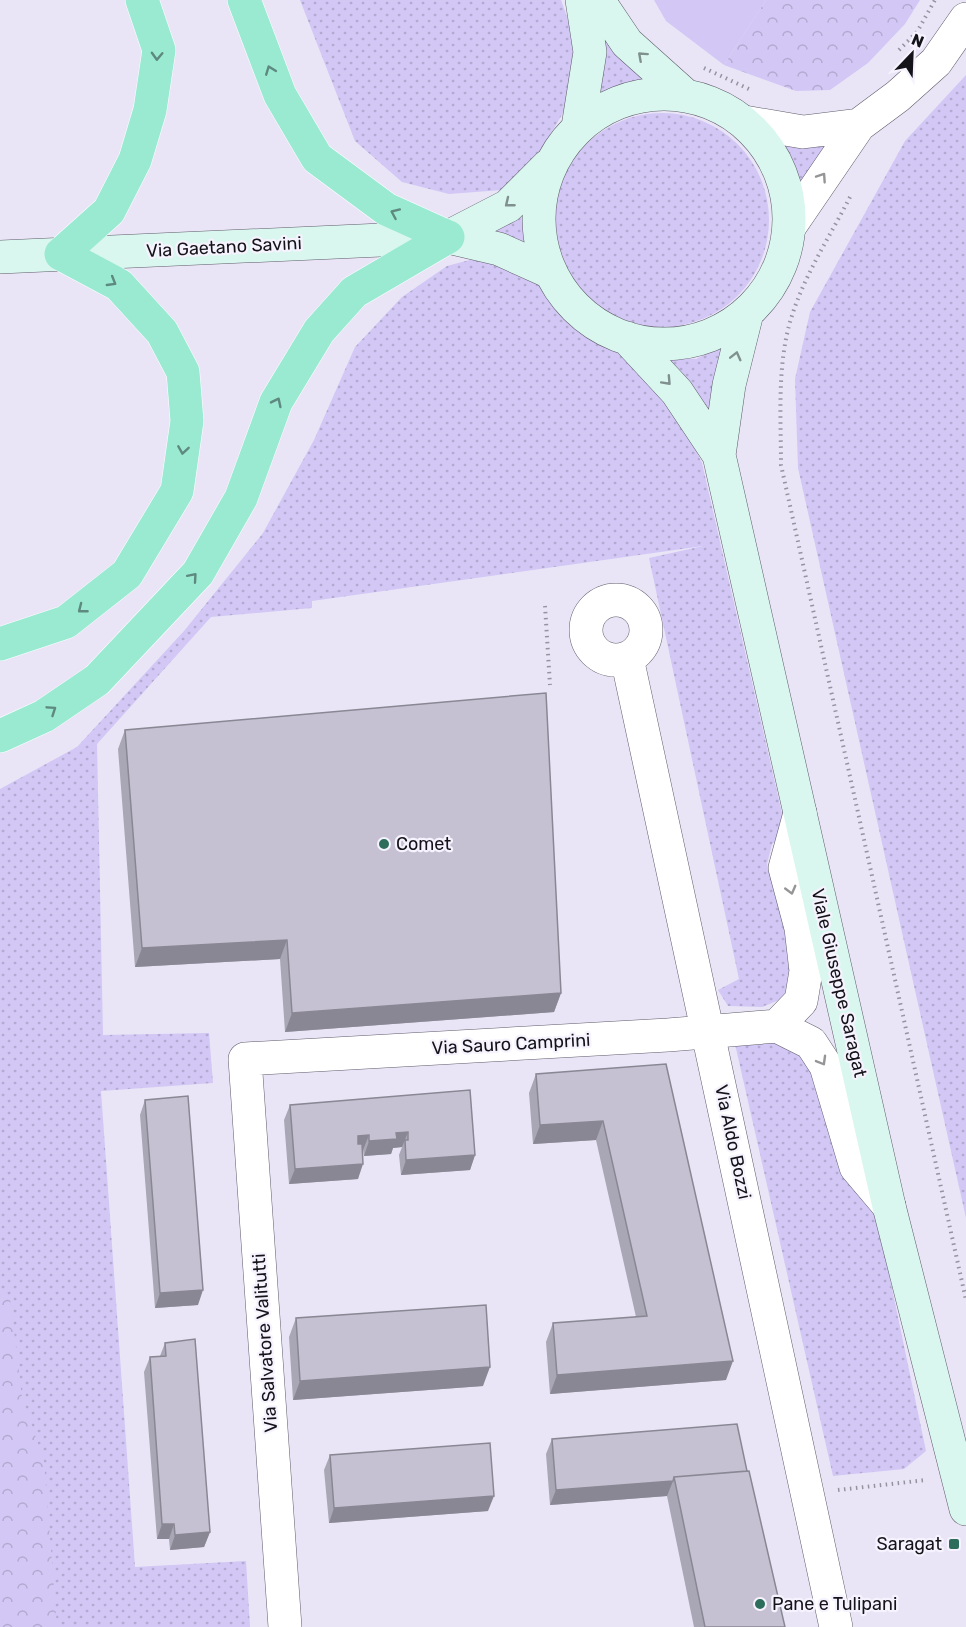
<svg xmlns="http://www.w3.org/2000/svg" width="966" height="1627" font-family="Rubik,sans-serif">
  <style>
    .grass { fill: url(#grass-dots) }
    .forest { fill: url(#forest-crowns) }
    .park { fill: #d2c7f5 }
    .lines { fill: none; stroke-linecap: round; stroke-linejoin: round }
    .minor-casing { stroke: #605c6b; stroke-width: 34 }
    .secondary-casing { stroke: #605c6b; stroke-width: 34 }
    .trunk-casing { stroke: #fff; stroke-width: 34 }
    .path { stroke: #9693a1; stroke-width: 4; stroke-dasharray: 1.5 4.5; stroke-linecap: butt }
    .minor { stroke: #fff; stroke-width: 33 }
    .secondary { stroke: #d9f7ee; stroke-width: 33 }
    .trunk { stroke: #9aead2; stroke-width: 33 }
    .wall { fill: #a9a6b5 }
    .shaded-wall { fill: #8a8794 }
    .building { fill: #c5c1d3; stroke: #8a8794; stroke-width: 1.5 }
    .oneway { stroke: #5e897f }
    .oneway2 { stroke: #80908e }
    .oneway3 { stroke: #959598 }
    .poi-dot { fill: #2d6d5c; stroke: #f6f3fe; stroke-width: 2 }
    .labels { text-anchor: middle; stroke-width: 4.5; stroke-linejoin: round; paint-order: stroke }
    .street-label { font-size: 18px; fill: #141319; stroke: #f6f3fe }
    .poi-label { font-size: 18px; fill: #141319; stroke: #f6f3fe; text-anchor: start }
  </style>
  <defs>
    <pattern id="grass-dots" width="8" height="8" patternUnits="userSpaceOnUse" patternTransform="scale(1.5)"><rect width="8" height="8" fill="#d2c7f5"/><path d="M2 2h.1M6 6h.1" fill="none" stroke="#b3aad1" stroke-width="1.8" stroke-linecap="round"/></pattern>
    <pattern id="forest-crowns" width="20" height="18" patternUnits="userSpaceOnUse" patternTransform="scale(1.5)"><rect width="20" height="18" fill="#d2c7f5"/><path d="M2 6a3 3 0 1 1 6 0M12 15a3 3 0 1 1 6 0" fill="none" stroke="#b3aad1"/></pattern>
  </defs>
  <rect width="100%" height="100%" fill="#e9e5f7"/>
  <path class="grass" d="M 300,0 L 561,0 L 574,37 L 575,74 L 566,108 L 534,162 L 502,190 L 449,194 L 402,182 L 355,141 Z
    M 595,20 L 653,83 L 623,89 L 597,102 Z
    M 966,75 L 966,1218 L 798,468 L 795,379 L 810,312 L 905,141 Z
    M555 220a107 107 0 1 1 214 0a107 107 0 1 1-214 0Z
    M 776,137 L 837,138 L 800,191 L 790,162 Z
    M 526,211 L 525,233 L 529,254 L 474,234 L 503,224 Z
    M 477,258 L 507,264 L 543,285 L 558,309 L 589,338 L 614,350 L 649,377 L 678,414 L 702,463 L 786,831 L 772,844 L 767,864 L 791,945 L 789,996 L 762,1007 L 728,1006 L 718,990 L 739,979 L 649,558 L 703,546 L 312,601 L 312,608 L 211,617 L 97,744 L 103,1035 L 209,1033 L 213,1083 L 101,1091 L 135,1567 L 246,1561 L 250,1627 L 0,1627 L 0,789 L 77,747 L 184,631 L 263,533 L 314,440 L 355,347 L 402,297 L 447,266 Z
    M 725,344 L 712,434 L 660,357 L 696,359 Z
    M 783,1039 L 810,1064 L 876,1212 L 926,1451 L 904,1469 L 833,1476 L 735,1044 Z"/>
  <path class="forest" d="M 766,0 L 920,0 L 905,24 L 868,63 L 830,90 L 796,91 L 724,65 Z
    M 0,1293 L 10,1298 L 22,1397 L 44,1461 L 57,1627 L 0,1627 Z"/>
  <path class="park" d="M 654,0 L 766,0 L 724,65 L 666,21 Z"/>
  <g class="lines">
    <defs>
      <path id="minor" d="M 744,122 L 803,132 L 859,125
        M 790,226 L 859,125 L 898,96 L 936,62 L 966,19
        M586 630a30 30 0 1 1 60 0a30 30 0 1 1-60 0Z
        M 627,658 L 836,1627
        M 777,1026 L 801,1001 L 806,971 L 801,928 L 785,868 L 800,813
        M 285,1627 L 245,1059 L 668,1035 L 777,1026 L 811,1043 L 826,1066 L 856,1167 L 889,1206"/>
      <path id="secondary" d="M 598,0 L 627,43 L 685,95
        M539 219a125 125 0 1 1 250 0a125 125 0 1 1-250 0Z
        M 578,127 L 590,52 L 582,0
        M 448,237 L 508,206 L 548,166
        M 0,257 L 448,237 L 499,249 L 550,272
        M 627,338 L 677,392 L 719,455 L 889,1206 L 966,1509
        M 719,455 L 729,385 L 747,313"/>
      <path id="trunk" d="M 244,0 L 280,95 L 317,158 L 386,209 L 448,237
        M 0,644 L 66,622 L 127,574 L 177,491 L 187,421 L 183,372 L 162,332 L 119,285 L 61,254 L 109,211 L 135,160 L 150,110 L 159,50 L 142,0
        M 0,736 L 44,716 L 97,680 L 198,573 L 241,498 L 276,402 L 319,331 L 354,292 L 448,237"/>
    </defs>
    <use href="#minor" class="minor-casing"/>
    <use href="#secondary" class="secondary-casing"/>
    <use href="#trunk" class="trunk-casing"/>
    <path class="path" d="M 899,50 L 917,32 L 935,0
      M 704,68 L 751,90
      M 850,197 C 829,238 803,277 790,322 C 777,368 781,418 781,465 L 966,1300
      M 545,606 L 550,685
      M 838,1490 L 926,1480"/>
    <use href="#minor" class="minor"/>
    <use href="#secondary" class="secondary"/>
    <use href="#trunk" class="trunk"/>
  </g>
  <path class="wall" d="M 125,730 L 561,993 L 554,1012 L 285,1032 L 280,959 L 135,967 L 118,749 Z
    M 666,1064 L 726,1380 L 550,1394 L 546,1342 L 553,1323 L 636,1317 L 596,1140 L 533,1144 L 529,1093 L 536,1074 Z
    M 470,1090 L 475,1155 L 470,1170 L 401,1175 L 399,1155 L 402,1147 L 393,1148 L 391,1154 L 364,1156 L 363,1150 L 362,1150 L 358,1179 L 289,1184 L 284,1120 L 290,1105 Z
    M 145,1100 L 198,1305 L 155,1308 L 140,1115 Z
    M 296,1318 L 483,1386 L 293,1400 L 289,1337 Z
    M 165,1343 L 210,1532 L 204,1547 L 170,1550 L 169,1539 L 157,1539 L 144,1372 L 150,1357 L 160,1356 Z
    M 552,1439 L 747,1471 L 785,1627 L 694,1627 L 667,1496 L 550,1505 L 546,1454 Z
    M 330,1455 L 488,1511 L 329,1523 L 324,1470 Z"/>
  <path class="shaded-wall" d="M 287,940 L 280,959 L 135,967 L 142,948 Z
    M 561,993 L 554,1012 L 285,1032 L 292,1013 Z
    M 603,1121 L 596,1140 L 533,1144 L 540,1125 Z
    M 408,1132 L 402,1147 L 393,1148 L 391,1154 L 364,1156 L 369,1141 L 396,1133 Z
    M 369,1135 L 363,1150 L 352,1151 L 358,1136 Z
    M 475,1155 L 470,1170 L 401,1175 L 406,1160 Z
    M 363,1164 L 358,1179 L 289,1184 L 295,1169 Z
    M 203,1290 L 198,1305 L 155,1308 L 160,1293 Z
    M 733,1361 L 726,1380 L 550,1394 L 557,1375 Z
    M 490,1367 L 483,1386 L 293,1400 L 300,1381 Z
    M 673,1481 L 667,1496 L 550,1505 L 556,1490 Z
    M 494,1496 L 488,1511 L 329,1523 L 334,1508 Z
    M 162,1524 L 174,1524 L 169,1539 L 157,1539 Z
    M 210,1532 L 204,1547 L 170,1550 L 175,1535 Z"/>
  <path class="building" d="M 546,693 L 561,993 L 292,1013 L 287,940 L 142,948 L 125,730 Z
    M 666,1064 L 733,1361 L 557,1375 L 553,1323 L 647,1316 L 603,1121 L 540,1125 L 536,1074 Z
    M 470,1090 L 475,1155 L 406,1160 L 405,1140 L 408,1140 L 408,1132 L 396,1133 L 397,1139 L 369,1141 L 369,1135 L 358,1136 L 358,1144 L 362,1144 L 363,1164 L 295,1169 L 290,1105 Z
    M 188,1096 L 203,1290 L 160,1293 L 145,1100 Z
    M 486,1305 L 490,1367 L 300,1381 L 296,1318 Z
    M 195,1339 L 210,1532 L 175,1535 L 174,1524 L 162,1524 L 150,1357 L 166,1356 L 165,1343 Z
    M 737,1424 L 747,1471 L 674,1477 L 673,1481 L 556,1490 L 552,1439 Z
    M 490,1443 L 494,1496 L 334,1508 L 330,1455 Z
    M 749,1471 L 785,1627 L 705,1627 L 674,1477 Z"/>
  <defs><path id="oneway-chevron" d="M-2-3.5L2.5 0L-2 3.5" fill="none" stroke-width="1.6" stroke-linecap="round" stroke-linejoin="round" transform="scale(1.5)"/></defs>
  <g class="oneway">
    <use href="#oneway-chevron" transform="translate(157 56) rotate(92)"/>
    <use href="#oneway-chevron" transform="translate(270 70) rotate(-111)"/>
    <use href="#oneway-chevron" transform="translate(395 213) rotate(-156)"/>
    <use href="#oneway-chevron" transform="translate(112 282) rotate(31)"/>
    <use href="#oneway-chevron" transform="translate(277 402) rotate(-64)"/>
    <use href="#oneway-chevron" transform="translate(183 450) rotate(99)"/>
    <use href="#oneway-chevron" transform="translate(193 577) rotate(-49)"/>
    <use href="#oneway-chevron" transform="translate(82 609) rotate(142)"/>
    <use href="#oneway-chevron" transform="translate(52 710) rotate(-34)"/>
  </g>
  <g class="oneway2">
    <use href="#oneway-chevron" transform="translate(642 56) rotate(-138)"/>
    <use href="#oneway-chevron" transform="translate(509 203) rotate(141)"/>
    <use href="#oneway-chevron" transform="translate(736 356) rotate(-76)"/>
    <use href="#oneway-chevron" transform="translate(667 381) rotate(47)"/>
  </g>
  <g class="oneway3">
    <use href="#oneway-chevron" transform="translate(822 177) rotate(-56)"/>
    <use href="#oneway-chevron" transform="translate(791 890) rotate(75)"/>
    <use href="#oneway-chevron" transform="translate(822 1061) rotate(60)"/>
  </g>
  <g class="poi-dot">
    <circle cx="384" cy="844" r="6"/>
    <rect x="948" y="1538" width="12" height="12" rx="3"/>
    <circle cx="760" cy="1604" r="6"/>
  </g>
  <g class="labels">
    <g class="street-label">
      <text transform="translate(224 247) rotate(-3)" y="6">Via Gaetano Savini</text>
      <text transform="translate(839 983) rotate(77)" y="6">Viale Giuseppe Saragat</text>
      <text transform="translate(511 1044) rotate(-3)" y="6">Via Sauro Camprini</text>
      <text transform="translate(733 1142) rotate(78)" y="6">Via Aldo Bozzi</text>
      <text transform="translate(265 1343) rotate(-94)" y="6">Via Salvatore Valitutti</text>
    </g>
    <g class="poi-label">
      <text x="396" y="850">Comet</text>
      <text x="942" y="1550" text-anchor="end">Saragat</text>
      <text x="772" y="1610">Pane e Tulipani</text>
    </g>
  </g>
  <g transform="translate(912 54) rotate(23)" stroke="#f6f3fe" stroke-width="4.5" paint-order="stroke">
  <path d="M0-4.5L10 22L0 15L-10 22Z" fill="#141319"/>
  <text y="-9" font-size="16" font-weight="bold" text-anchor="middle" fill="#141319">N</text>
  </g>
</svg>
